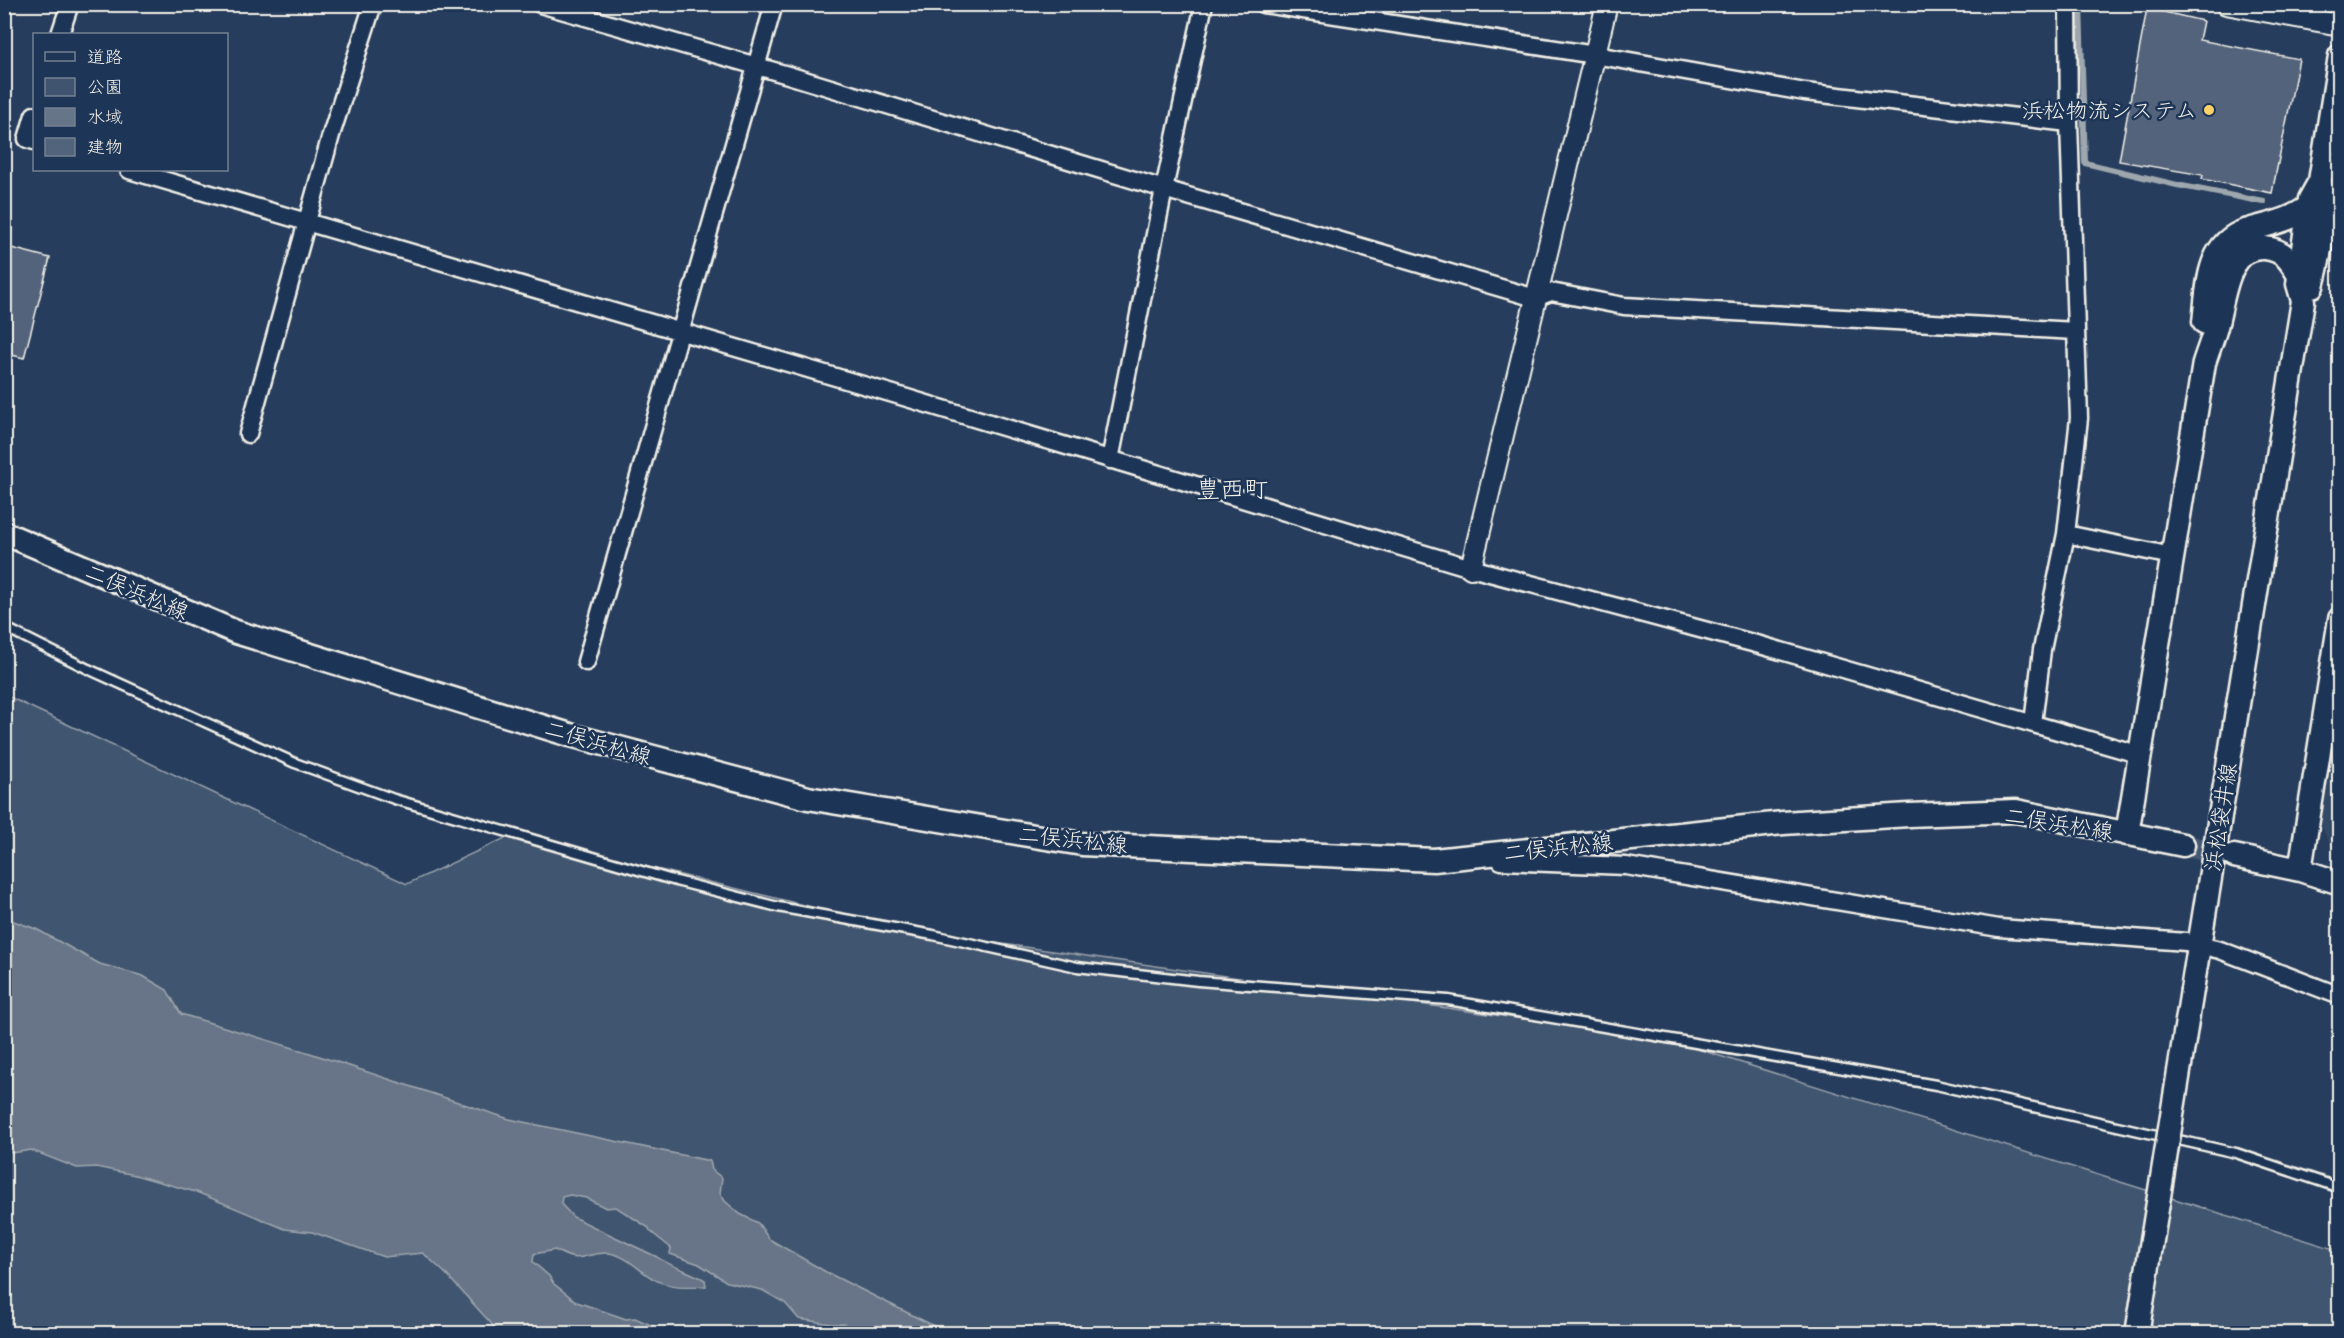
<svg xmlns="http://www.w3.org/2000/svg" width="2344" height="1338" font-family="'Shantell Sans','Klee One',sans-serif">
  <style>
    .built { fill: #334966 }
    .green { fill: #40546f; stroke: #9aa2ac; stroke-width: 1.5 }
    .water { fill: #677588; stroke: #9fa7ae; stroke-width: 1.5 }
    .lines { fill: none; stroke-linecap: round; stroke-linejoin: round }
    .stream { stroke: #9fa7ae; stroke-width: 6 }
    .building { fill: #52647b; stroke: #f4f1e8; stroke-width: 1.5 }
    .secondary-tunnel { stroke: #455872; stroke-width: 22; stroke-dasharray: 22 11; stroke-linecap: butt }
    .service-casing { stroke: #f4f1e8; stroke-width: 13 }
    .minor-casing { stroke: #f4f1e8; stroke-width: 21 }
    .tertiary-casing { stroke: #f4f1e8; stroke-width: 24 }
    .secondary-casing { stroke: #f4f1e8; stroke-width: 27 }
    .service { stroke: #1d3557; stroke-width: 8 }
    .minor { stroke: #1d3557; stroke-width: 16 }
    .tertiary { stroke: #1d3557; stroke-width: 20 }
    .secondary { stroke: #1d3557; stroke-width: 22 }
    .secondary-bridge-casing { stroke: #f4f1e8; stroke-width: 27; stroke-linecap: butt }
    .secondary-bridge { stroke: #1d3557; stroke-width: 22 }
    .poi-dot { fill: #ffd166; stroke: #1d3557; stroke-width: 2 }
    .labels { text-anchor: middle; stroke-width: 5; stroke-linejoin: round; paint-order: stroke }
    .poi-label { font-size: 22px; fill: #f4f1e8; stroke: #1d3557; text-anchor: end }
    .street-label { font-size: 22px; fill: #f4f1e8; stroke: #1d3557 }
    .neighbourhood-label { font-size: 24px; fill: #f4f1e8; stroke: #1d3557 }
  </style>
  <rect width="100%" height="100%" fill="#263d5d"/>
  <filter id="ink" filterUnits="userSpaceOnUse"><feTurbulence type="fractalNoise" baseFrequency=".0167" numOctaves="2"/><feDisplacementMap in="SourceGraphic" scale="12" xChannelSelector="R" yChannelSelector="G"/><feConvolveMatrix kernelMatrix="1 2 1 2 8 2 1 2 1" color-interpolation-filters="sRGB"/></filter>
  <g filter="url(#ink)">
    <path class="built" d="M 2339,724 L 2339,856 L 2333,851 L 2321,825 Z"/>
    <path class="green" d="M 5,695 L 407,884 L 514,834 L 906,930 L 1669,1040 L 2340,1251 L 2339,1334 L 5,1334 Z"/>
    <path class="water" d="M 5,918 L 36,929 L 100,964 L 143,976 L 167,990 L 181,1014 L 310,1053 L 509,1119 L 710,1161 L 712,1170 L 722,1178 L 720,1193 L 725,1201 L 740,1214 L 758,1223 L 769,1239 L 826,1272 L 948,1333 L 856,1333 L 844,1324 L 831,1324 L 799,1319 L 785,1303 L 762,1290 L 727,1282 L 699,1264 L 670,1254 L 671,1248 L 650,1231 L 649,1228 L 616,1207 L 606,1208 L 586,1198 L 570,1195 L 562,1197 L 561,1204 L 573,1217 L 657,1257 C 672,1267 689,1271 705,1280 L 706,1286 C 689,1287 667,1288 652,1278 C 639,1270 624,1254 608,1253 C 583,1252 582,1266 555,1250 L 534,1254 L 533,1262 L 549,1276 L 554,1284 L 577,1302 L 626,1319 L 635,1318 L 669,1333 L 500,1333 L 444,1272 L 423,1253 L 384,1257 L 312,1232 L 285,1229 L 199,1193 L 135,1175 L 96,1167 L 77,1168 L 31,1150 L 12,1153 L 5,1150 Z"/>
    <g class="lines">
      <path class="stream" d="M 2080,4 L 2085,163 L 2177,185 L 2264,202"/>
    </g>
    <path class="building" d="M 2147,8 L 2203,21 L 2199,40 L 2299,59 L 2272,193 L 2202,179 L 2203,175 L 2119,161 Z
      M 4,246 L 50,258 L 24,358 L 4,353 Z"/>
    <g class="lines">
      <path class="secondary-tunnel" d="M 2183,845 L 2231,856"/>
      <defs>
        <path id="service" d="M 4,627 L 88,669 L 295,763 L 394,799 L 676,881 L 778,907 L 933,935 L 1077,967 L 1198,981 L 1448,1000 L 1936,1085 L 2236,1153 L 2340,1188"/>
        <path id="minor" d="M 540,4 L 788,75 L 1164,189 L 1535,298 L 1551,292 L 1624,306 L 2076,331
          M 1263,4 L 1595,55 L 1805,92 L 2069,123
          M 60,34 L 70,4
          M 34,115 L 27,139 L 34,141
          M 129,170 L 897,395 L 1471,568 L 1760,645 L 2141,755
          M 248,434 L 331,135 L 373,4
          M 1110,460 L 1164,189 L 1204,4
          M 2066,534 L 2172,556
          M 586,662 L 774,4
          M 2033,723 L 2042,650 L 2066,534 L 2079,418 L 2069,123 L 2068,4
          M 1501,861 L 1626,866 L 1999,928 L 2186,942 L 2220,950 L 2340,996"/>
        <path id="tertiary" d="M 2226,4 L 2340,25
          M 1471,568 L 1607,4"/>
        <path id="secondary" d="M 2312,286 C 2321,253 2327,215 2320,181 L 2340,56
          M 2204,322 C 2208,290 2206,244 2245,231 C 2271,223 2285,223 2309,207
          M 4,533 L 236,632 L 570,735 L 808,798 L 1082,844 L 1434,860 L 1783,823 L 1909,815 L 2016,811 L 2183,845
          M 2127,834 L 2204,363 C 2208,350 2214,336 2217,323 C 2224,297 2227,245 2265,248 C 2284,250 2291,261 2299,276
          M 2234,856 L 2300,870 L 2340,883
          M 2300,870 L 2340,619
          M 2192,990 L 2303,301 L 2298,284 L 2310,199 L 2320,181"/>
      </defs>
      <use href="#service" class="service-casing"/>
      <use href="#minor" class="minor-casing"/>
      <use href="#tertiary" class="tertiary-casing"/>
      <use href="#secondary" class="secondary-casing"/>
      <use href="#service" class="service"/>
      <use href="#minor" class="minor"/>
      <use href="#tertiary" class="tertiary"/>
      <use href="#secondary" class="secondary"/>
      <defs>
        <path id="secondary-bridge" d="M 2137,1334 L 2192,990"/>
      </defs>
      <use href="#secondary-bridge" class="secondary-bridge-casing"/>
      <use href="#secondary-bridge" class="secondary-bridge"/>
    </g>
  </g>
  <circle class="poi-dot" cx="2209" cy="110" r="6"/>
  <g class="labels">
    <g class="poi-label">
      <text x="2197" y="118">浜松物流システム</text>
    </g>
    <g class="street-label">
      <text transform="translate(137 591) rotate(23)" y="8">二俣浜松線</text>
      <text transform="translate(598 742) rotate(16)" y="8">二俣浜松線</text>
      <text transform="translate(2220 817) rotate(-81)" y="8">浜松袋井線</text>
      <text transform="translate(2059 823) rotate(9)" y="8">二俣浜松線</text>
      <text transform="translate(1073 839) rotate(6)" y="8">二俣浜松線</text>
      <text transform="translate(1558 847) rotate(-6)" y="8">二俣浜松線</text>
    </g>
    <g class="neighbourhood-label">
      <text x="1232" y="497">豊西町</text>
    </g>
  </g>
  <rect width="2344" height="1338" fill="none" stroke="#1d3557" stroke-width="24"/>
  <rect x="12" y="12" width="2320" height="1314" fill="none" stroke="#f4f1e8" stroke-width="2" filter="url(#ink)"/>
  <rect x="33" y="33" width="195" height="138" fill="#1d3557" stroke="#738091" stroke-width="1.5"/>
  <rect x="45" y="52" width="30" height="9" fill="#1d3557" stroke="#738091" stroke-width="1.5"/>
  <text x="87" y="63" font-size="18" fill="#f4f1e8">道路</text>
  <rect x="45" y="78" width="30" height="18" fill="#40546f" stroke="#738091" stroke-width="1.5"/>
  <text x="87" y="93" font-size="18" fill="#f4f1e8">公園</text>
  <rect x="45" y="108" width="30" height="18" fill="#677588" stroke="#738091" stroke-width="1.5"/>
  <text x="87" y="123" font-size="18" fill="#f4f1e8">水域</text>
  <rect x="45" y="138" width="30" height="18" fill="#52647b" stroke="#738091" stroke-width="1.5"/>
  <text x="87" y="153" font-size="18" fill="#f4f1e8">建物</text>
</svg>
